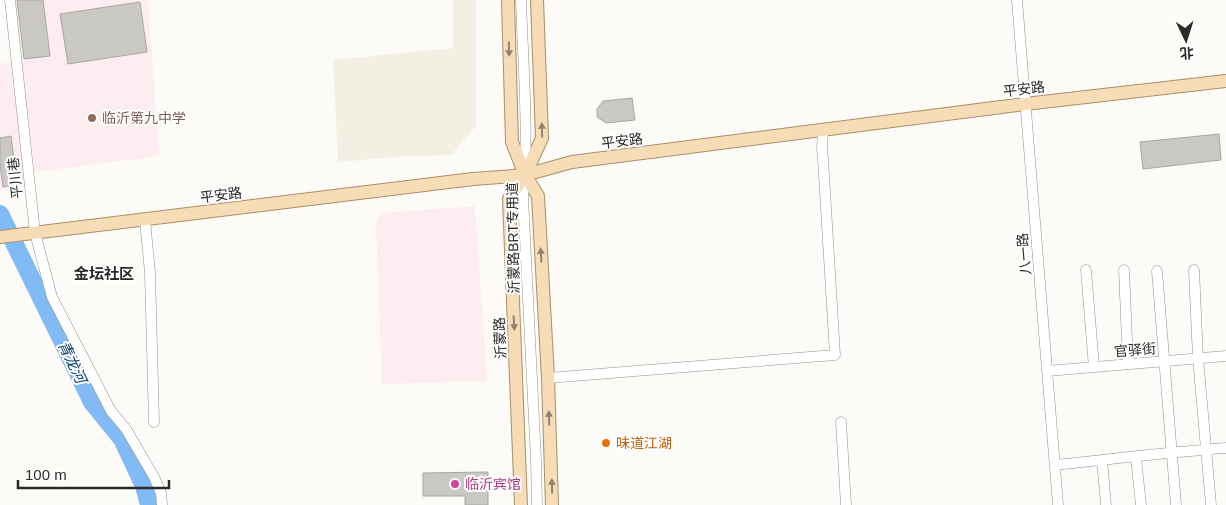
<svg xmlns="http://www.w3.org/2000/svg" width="1226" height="505" font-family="Arial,'Noto Sans SC',sans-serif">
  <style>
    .commercial { fill: #fdedf0 }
    .built { fill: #f3efe3 }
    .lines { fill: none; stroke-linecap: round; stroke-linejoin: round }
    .river { stroke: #82baf5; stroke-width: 18 }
    .building { fill: #cac8c4; stroke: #a7a6a2 }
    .minor-casing { stroke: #908f8b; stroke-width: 11 }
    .major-casing { stroke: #ab8e66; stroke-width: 14 }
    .minor { stroke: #fff; stroke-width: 10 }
    .major { stroke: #f6dcb7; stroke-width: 12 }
    .oneway { fill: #908370 }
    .education-dot { fill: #8d6e63; stroke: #fff; stroke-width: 2 }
    .food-dot { fill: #e8710a; stroke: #fff; stroke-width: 2 }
    .hotel-dot { fill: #d1479c; stroke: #fff; stroke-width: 2 }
    .labels { text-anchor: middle; stroke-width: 4; stroke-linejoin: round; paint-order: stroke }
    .street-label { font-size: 14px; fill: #2a2a28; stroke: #fff }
    .education-label { font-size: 14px; fill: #785e54; stroke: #fff; text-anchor: start }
    .food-label { font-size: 14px; fill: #c56008; stroke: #fff; text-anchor: start }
    .hotel-label { font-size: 14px; fill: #b23c85; stroke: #fff; text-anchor: start }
    .neighbourhood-label { font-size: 15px; font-weight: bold; fill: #2a2a28; stroke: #fff }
    .water-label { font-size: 15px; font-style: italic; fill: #043b69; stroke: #fff }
  </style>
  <rect width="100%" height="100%" fill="#fdfbf7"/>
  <path class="commercial" d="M 14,0 L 148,0 L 159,156 L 35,172 L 23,78 L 12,79 L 26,186 L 0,190 L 0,64 L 23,60 Z
    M 475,206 L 487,381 L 382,384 L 376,222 L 381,213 Z"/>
  <path class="built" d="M 453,0 L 476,0 L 476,126 L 451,155 L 408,156 L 338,162 L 333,60 L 453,48 Z"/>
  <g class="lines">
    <path class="river" d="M 0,214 L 92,402 L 122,439 L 144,486 L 149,505"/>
  </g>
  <path class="building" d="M 17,0 L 43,0 L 50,56 L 24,59 Z
    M 140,2 L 147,52 L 68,64 L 60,14 Z
    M 632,98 L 635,120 L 606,123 L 597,117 L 597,109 L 603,101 Z
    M 1219,134 L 1221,160 L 1143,169 L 1140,142 Z
    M 11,136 L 17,184 L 3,187 L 0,165 L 0,138 Z
    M 488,472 L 488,505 L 465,505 L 465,496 L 423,496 L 423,473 Z"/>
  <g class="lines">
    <defs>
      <path id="minor" d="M 10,0 L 35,233 L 52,297 L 111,411 L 126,429 L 154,477 L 161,493 L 162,505
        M 521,0 C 523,65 529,132 523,197 L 536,460 L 537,505
        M 1017,0 L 1058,505
        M 145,220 L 150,273 L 154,422
        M 1086,270 L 1094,367
        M 1124,270 L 1128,364
        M 1194,270 L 1198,358 L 1211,505
        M 1157,271 L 1176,505
        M 1047,371 L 1226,356
        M 548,378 L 835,355 L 823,159 L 822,150 L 823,130
        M 841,422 L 846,505
        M 1136,458 L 1141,505
        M 1102,460 L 1106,505
        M 1055,465 C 1112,459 1169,452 1226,448"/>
      <path id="major" d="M 508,0 L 512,142 L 525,175 L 538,196 L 548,378 L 552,505
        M 0,237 L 473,179 L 525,175 L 572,162 L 1025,104 L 1226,81
        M 521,505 L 509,199 L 525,175 L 542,138 L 537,0"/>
    </defs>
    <use href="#minor" class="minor-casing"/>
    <use href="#major" class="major-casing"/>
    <use href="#minor" class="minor"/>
    <use href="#major" class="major"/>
  </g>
  <defs><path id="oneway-solid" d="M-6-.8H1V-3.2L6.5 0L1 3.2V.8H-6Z" transform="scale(1.25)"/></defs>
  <g class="oneway">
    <use href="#oneway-solid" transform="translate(509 49) rotate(89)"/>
    <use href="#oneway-solid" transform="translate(542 130) rotate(-92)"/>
    <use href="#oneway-solid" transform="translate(541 255) rotate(-93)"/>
    <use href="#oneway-solid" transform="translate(514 323) rotate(87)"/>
    <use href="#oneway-solid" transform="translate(549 418) rotate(-92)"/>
    <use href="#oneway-solid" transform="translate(552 486) rotate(-91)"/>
  </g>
  <circle class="education-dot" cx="92" cy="118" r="5"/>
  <circle class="food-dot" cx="606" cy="443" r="5"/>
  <circle class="hotel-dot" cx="455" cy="484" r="5"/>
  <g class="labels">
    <g class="street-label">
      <text transform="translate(1024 89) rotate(-7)" y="5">平安路</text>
      <text transform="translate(622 141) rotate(-7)" y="5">平安路</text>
      <text transform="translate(15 178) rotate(-96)" y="5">平川巷</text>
      <text transform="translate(221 195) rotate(-7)" y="5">平安路</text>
      <text transform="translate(513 238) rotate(-91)" y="5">沂蒙路BRT专用道</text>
      <text transform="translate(1024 254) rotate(-95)" y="5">八一路</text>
      <text transform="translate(500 338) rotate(-93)" y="5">沂蒙路</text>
      <text transform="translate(1135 350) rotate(-5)" y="5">官驿街</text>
    </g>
    <g class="education-label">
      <text x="102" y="123">临沂第九中学</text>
    </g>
    <g class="food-label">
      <text x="616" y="448">味道江湖</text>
    </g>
    <g class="hotel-label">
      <text x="465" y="489">临沂宾馆</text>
    </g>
    <g class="neighbourhood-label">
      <text x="104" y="279">金坛社区</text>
    </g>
    <g class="water-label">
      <text transform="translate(72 362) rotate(64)" y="5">青龙河</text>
    </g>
  </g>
  <g transform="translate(1186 40) rotate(176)" stroke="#ffffff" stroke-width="4" paint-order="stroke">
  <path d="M0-4L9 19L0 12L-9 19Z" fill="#2a2a28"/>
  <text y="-8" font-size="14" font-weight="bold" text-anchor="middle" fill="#2a2a28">北</text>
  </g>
  <path d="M18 480v8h151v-8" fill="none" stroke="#2a2a28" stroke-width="2.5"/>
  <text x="25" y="480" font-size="15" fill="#2a2a28" stroke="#ffffff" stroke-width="4" paint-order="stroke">100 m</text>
</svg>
